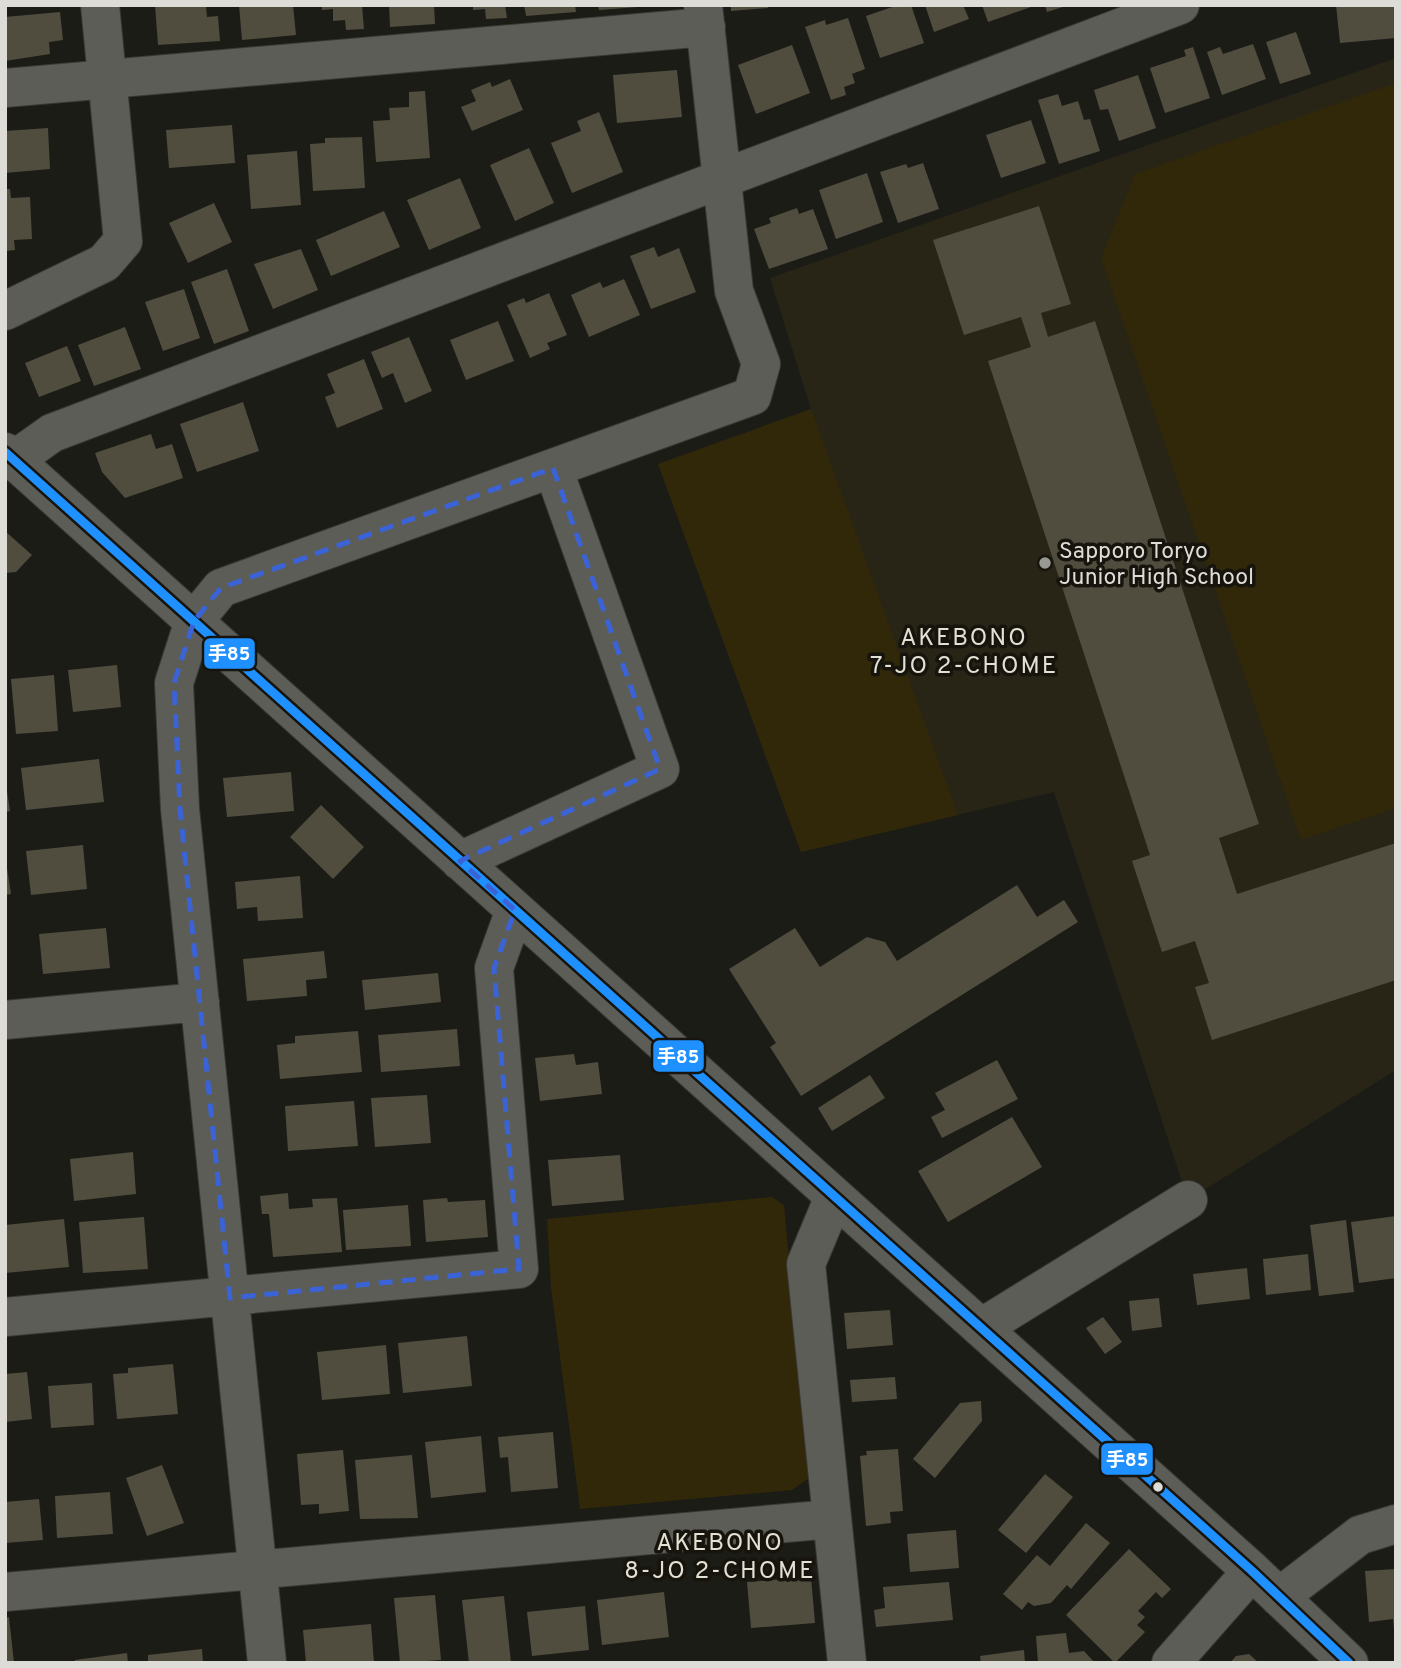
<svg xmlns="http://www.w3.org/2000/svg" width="1401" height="1668" font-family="Overpass,'Noto Sans JP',sans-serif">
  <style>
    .built { fill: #282517 }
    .green { fill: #302809 }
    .building { fill: #504d3f }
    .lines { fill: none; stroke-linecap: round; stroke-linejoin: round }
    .minor-casing { stroke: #393935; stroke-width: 40 }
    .minor { stroke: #5d5d58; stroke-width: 38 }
    .bus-1-casing { stroke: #16140c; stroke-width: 14 }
    .bus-1 { stroke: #1e90ff; stroke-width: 9 }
    .marked { fill: none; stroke: #3a63d8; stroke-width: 5; stroke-dasharray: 14 9; stroke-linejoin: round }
    .poi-dot { fill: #999993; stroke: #16140c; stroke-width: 2.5 }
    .bus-dot { fill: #dddcd6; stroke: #16140c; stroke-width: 2.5 }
    .labels { text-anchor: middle; stroke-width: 7; stroke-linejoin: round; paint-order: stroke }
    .poi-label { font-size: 23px; fill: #dddcd6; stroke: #16140c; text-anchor: start }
    .neighbourhood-label { font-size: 24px; letter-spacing: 2px; fill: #e3e0d4; stroke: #16140c }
    .line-badge { stroke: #16140c; stroke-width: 2.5 }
    .badge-label { font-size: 19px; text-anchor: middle; font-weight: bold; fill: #fff }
  </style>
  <rect width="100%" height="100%" fill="#1c1c17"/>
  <path class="built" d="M 1396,58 L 1396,1070 L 1188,1200 L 1054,792 L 801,852 L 658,464 L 811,409 L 770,278 Z"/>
  <path class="green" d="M 1396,83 L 1396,808 L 1301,840 L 1101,258 L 1135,174 Z
    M 811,409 L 958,815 L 801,852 L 658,464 Z
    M 772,1197 L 784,1205 L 809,1478 L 792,1490 L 580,1509 L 551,1288 L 547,1219 Z"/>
  <path class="building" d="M 155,5 L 206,5 L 207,17 L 218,16 L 220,41 L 158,45 Z
    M 239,5 L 293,5 L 296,35 L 242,40 Z
    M 322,5 L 362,5 L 364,29 L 346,30 L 345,20 L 333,21 L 333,9 L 322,10 Z
    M 389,5 L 434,5 L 435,24 L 390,27 Z
    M 473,5 L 505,5 L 507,18 L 486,19 L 485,9 L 473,10 Z
    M 524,5 L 575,5 L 576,12 L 526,16 Z
    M 598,5 L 638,5 L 638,7 L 599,10 Z
    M 731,5 L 768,5 L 768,8 L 731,11 Z
    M 898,5 L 911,5 L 924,43 L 880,58 L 866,16 Z
    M 925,5 L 963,5 L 969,19 L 934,32 Z
    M 982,5 L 1034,5 L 1034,6 L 988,22 Z
    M 1045,5 L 1065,5 L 1066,6 L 1047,12 Z
    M 1336,5 L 1396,5 L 1396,38 L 1340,43 Z
    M 60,12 L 63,40 L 49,42 L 50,54 L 5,61 L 5,17 Z
    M 848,18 L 865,69 L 852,74 L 855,83 L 844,87 L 846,95 L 831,100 L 805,27 L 825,20 L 826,25 Z
    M 1296,32 L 1311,74 L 1280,84 L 1266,42 Z
    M 1253,44 L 1266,79 L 1222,95 L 1207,52 L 1220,47 L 1223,54 Z
    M 792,45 L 810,93 L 756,114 L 738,65 Z
    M 1193,47 L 1210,98 L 1165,113 L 1150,68 L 1186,56 L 1184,50 Z
    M 677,70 L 682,117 L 617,123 L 613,75 Z
    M 1138,75 L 1156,128 L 1119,141 L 1108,109 L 1100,110 L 1094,90 Z
    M 510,79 L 523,110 L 472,131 L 461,107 L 476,101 L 471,90 L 490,82 L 492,87 Z
    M 425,91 L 430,158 L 376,162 L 373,121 L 390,120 L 389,108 L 409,107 L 409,92 Z
    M 1058,94 L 1062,106 L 1078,101 L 1084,120 L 1090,119 L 1100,151 L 1059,164 L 1038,100 Z
    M 599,112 L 623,172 L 572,193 L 551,143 L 581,131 L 577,121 Z
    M 1031,120 L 1046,163 L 1001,178 L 986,135 Z
    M 232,125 L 235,163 L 169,168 L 166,130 Z
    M 48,128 L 50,169 L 5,173 L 5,131 Z
    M 362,137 L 365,188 L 313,191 L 310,144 L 325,143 L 325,138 Z
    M 529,148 L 554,203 L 515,221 L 490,165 Z
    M 297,151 L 301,205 L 251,209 L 247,155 Z
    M 923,163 L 939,209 L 898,223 L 880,172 L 906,164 L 908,168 Z
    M 867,173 L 883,222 L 836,239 L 819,190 Z
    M 460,178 L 481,228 L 429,250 L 407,200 Z
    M 5,189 L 10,189 L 11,198 L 30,197 L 32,239 L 14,240 L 15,250 L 5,251 Z
    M 214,203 L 232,242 L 188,263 L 169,223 Z
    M 1039,206 L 1071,304 L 1041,313 L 1048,337 L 1095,321 L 1259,824 L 1219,838 L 1237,894 L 1396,843 L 1396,980 L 1212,1040 L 1195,987 L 1209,983 L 1195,941 L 1162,952 L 1132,861 L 1150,855 L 988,361 L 1031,347 L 1021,317 L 964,335 L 933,240 Z
    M 797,208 L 799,214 L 813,209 L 828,249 L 769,269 L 754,229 L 771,223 L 769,218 Z
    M 384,211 L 400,247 L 331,276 L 316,240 Z
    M 654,247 L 658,257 L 679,248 L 696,292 L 651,309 L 630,256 Z
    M 301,249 L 318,290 L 273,309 L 254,264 Z
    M 227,269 L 249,331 L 214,344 L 191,282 Z
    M 624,279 L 640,315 L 589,337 L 571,295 L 600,282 L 603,288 Z
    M 184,289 L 200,338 L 163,351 L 145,302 Z
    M 549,293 L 567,335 L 547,343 L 550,349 L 530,358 L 507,305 L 524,298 L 526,303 Z
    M 498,321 L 514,361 L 466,380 L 450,340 Z
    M 125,327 L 141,369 L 94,386 L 78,345 Z
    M 409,337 L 432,391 L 405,403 L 393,373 L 382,378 L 371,352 Z
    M 67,346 L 81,381 L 39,397 L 25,363 Z
    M 364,359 L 383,409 L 337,428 L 325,397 L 335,393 L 327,374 Z
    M 243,402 L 259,451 L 197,472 L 180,424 Z
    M 151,434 L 156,449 L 172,444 L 183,478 L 125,498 L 102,472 L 95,453 Z
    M 5,531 L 32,555 L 16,572 L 5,573 Z
    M 117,665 L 121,707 L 73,712 L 68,670 Z
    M 54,675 L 58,731 L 16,734 L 11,679 Z
    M 99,759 L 104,802 L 26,810 L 21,768 Z
    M 291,772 L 294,811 L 227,817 L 223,778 Z
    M 5,778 L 10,811 L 5,812 Z
    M 321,805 L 364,847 L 333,879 L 290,837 Z
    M 83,845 L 87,889 L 31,895 L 26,851 Z
    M 5,855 L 11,894 L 5,895 Z
    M 300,876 L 303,918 L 258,921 L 257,907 L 237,909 L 235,882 Z
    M 1017,885 L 1037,917 L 1064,900 L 1078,922 L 801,1096 L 770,1047 L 776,1043 L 729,969 L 795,928 L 820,967 L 867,937 L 885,942 L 897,961 Z
    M 106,928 L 110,968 L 43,974 L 39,934 Z
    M 324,951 L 327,978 L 306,980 L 307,996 L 247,1001 L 243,959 Z
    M 438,973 L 441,1002 L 365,1010 L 362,980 Z
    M 457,1029 L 460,1066 L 381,1072 L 378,1035 Z
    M 358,1031 L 362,1072 L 280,1079 L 277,1045 L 295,1043 L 295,1036 Z
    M 574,1054 L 576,1065 L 598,1062 L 602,1094 L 540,1101 L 535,1058 Z
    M 997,1060 L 1018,1099 L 942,1138 L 931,1117 L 945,1110 L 935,1093 Z
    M 870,1075 L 885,1098 L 832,1131 L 818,1108 Z
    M 427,1095 L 431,1143 L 375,1147 L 371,1098 Z
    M 354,1101 L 358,1146 L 288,1151 L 285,1106 Z
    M 1012,1117 L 1042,1167 L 948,1222 L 918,1171 Z
    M 133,1152 L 136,1194 L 74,1201 L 70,1159 Z
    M 620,1155 L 624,1200 L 552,1206 L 548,1160 Z
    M 288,1193 L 289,1209 L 313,1207 L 312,1199 L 337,1198 L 342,1252 L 273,1257 L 269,1214 L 262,1214 L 260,1196 Z
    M 447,1198 L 448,1202 L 485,1200 L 488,1237 L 426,1242 L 423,1200 Z
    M 408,1205 L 411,1246 L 346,1250 L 343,1210 Z
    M 1396,1216 L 1396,1278 L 1359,1283 L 1351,1222 Z
    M 144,1217 L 148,1269 L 83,1273 L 79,1222 Z
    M 64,1219 L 69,1267 L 5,1273 L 5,1225 Z
    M 1346,1220 L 1354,1292 L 1319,1296 L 1310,1225 Z
    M 1308,1254 L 1311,1290 L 1266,1295 L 1263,1259 Z
    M 1247,1268 L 1250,1299 L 1197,1305 L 1193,1274 Z
    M 1159,1298 L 1162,1327 L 1132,1331 L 1129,1301 Z
    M 890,1310 L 893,1345 L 847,1349 L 844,1313 Z
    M 1103,1317 L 1122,1342 L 1105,1354 L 1086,1328 Z
    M 467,1336 L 472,1386 L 403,1393 L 398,1343 Z
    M 386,1345 L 390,1394 L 322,1400 L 317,1352 Z
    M 173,1364 L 178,1414 L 117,1419 L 113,1374 L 128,1373 L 128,1368 Z
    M 27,1372 L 32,1419 L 5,1422 L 5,1374 Z
    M 895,1377 L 897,1399 L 852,1402 L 850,1380 Z
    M 92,1383 L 94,1425 L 51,1428 L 48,1386 Z
    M 981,1401 L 982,1421 L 935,1478 L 913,1459 L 960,1403 Z
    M 553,1432 L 558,1488 L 511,1492 L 508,1457 L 500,1458 L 498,1437 Z
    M 481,1436 L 486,1492 L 431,1498 L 425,1442 Z
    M 898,1449 L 903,1511 L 890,1512 L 891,1523 L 866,1526 L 860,1456 L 867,1455 L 866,1451 Z
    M 343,1450 L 349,1511 L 319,1514 L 319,1504 L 301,1505 L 297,1454 Z
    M 412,1455 L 418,1518 L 360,1519 L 355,1460 Z
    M 162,1465 L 184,1523 L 147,1536 L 126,1478 Z
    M 1045,1474 L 1073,1497 L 1026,1553 L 998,1530 Z
    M 110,1492 L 113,1534 L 57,1538 L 55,1496 Z
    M 39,1499 L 43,1540 L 5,1543 L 5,1502 Z
    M 1086,1523 L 1110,1543 L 1071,1589 L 1067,1585 L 1051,1603 L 1034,1606 L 1028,1602 L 1022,1610 L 1003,1594 L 1037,1555 L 1050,1566 Z
    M 956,1530 L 959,1568 L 910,1572 L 907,1534 Z
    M 1129,1549 L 1171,1589 L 1162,1598 L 1156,1592 L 1138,1611 L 1145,1617 L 1137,1625 L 1145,1632 L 1115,1663 L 1066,1615 Z
    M 1396,1569 L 1396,1629 L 1394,1629 L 1393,1619 L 1369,1622 L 1365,1571 Z
    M 811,1577 L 815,1623 L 751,1628 L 747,1582 Z
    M 949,1582 L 953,1620 L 876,1627 L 874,1610 L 885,1608 L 883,1587 Z
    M 664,1592 L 669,1637 L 602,1645 L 597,1600 Z
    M 435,1595 L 441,1660 L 400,1663 L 394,1598 Z
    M 504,1596 L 511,1663 L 469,1663 L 462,1600 Z
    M 585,1606 L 589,1650 L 532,1656 L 527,1612 Z
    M 9,1617 L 14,1663 L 5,1663 L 5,1618 Z
    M 371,1624 L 374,1663 L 306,1663 L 303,1630 Z
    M 1066,1633 L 1069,1653 L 1084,1651 L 1095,1663 L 1038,1663 L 1036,1636 Z
    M 202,1649 L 203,1663 L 148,1663 L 148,1655 Z
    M 1024,1650 L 1025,1663 L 981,1663 L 980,1656 Z
    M 127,1653 L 128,1663 L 75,1663 L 75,1660 Z
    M 1249,1654 L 1259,1663 L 1230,1663 L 1236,1656 Z"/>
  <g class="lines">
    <defs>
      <path id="minor" d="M 5,88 L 706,27
        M 5,311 L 104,263 L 123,241 L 100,5
        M 5,452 L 1252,1571 L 1349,1663
        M 14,460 L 52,433 L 1180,5
        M 460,861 L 660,769 L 553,468
        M 5,1020 L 200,1002
        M 834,1197 L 806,1264 L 847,1663
        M 5,1317 L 519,1269 L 494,968 L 515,910
        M 981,1328 L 1188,1200
        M 5,1592 L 832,1519
        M 1279,1597 L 1360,1535 L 1396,1524
        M 267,1663 L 180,809 L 174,683 L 194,621 L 221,588 L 752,396 L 761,364 L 734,291 L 703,5
        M 1171,1663 L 1252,1571"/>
    </defs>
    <use href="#minor" class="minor-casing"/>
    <use href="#minor" class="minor"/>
    <defs>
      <path id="bus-1" d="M 5,452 L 1252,1571 L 1349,1663"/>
    </defs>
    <use href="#bus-1" class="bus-1-casing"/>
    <use href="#bus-1" class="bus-1"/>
  </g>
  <path class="marked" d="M 553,468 L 660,769 L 460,861 L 515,910 L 494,968 L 519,1269 L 230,1298 L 180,809 L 174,683 L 194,621 L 221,588 Z"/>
  <circle class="poi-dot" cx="1045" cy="563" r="7"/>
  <circle class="bus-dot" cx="1158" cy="1487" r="6"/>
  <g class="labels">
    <g class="poi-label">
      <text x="1059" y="558">Sapporo Toryo<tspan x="1059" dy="26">Junior High School</tspan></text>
    </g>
    <g class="neighbourhood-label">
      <text x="964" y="645">AKEBONO<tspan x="964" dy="28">7-JO 2-CHOME</tspan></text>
      <text x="720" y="1550">AKEBONO<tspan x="720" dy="28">8-JO 2-CHOME</tspan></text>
    </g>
  </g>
  <g class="line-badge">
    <rect x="203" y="637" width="53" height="33" rx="7" fill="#1e90ff"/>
    <rect x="652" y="1039" width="53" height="34" rx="7" fill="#1e90ff"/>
    <rect x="1100" y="1442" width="54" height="34" rx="7" fill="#1e90ff"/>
  </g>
  <g class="badge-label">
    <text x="229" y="660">手85</text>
    <text x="678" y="1063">手85</text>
    <text x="1127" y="1466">手85</text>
  </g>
  <rect width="1401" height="1668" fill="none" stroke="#dddcd6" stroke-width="14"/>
</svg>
